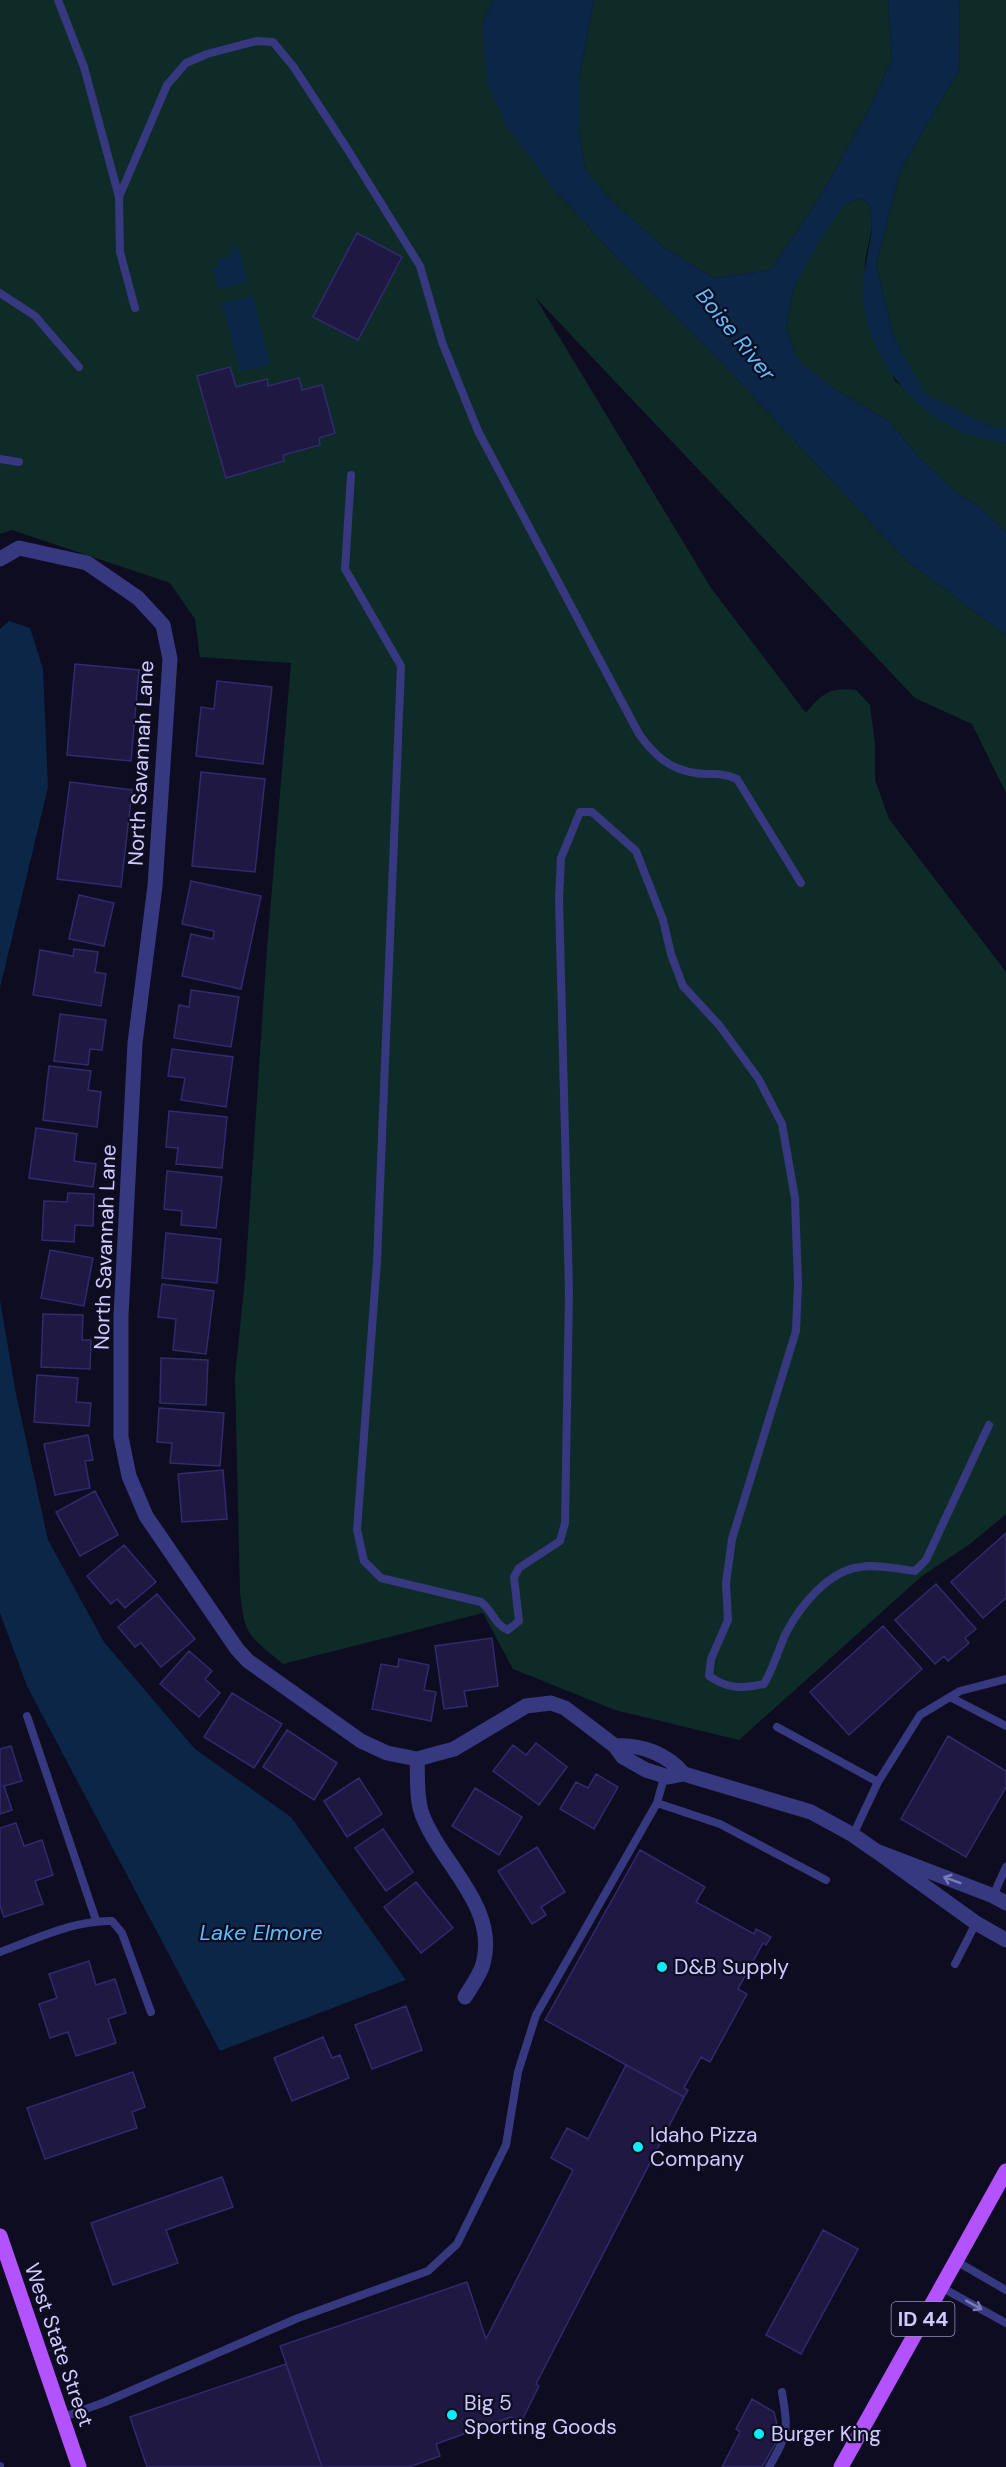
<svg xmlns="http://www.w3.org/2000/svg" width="1006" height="2467" font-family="'DM Sans',sans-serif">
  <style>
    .green { fill: #0f2b28 }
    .water { fill: #0b2646 }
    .building { fill: #1e1842; stroke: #322a6e; stroke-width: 1.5 }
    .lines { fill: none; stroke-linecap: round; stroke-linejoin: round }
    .lane { stroke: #373980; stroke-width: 8 }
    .street { stroke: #373980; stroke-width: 15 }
    .primary { stroke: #b253ff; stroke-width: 15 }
    .oneway { stroke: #7b7bb9 }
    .poi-dot { fill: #00f1f7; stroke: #0e0c21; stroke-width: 2 }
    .labels { text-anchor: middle; stroke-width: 4.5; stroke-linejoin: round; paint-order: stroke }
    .shield { fill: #0e0c21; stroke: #9492bc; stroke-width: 1.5 }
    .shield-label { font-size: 20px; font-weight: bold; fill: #ceccff }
    .street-label { font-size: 21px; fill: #ceccff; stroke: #0e0c21 }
    .poi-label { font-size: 21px; fill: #ceccff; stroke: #0e0c21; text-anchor: start }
    .water-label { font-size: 22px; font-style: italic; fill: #5abfff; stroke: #0e0c21 }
  </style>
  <rect width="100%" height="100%" fill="#0e0c21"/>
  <path class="green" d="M 0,0 L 493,0 L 482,26 L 554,189 L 622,263 L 723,364 L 906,560 L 1006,635 L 1006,793 L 972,724 L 915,698 L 535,297 L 711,588 L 806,713 C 822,693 831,687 856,690 L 870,705 L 875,744 L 875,780 L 889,819 L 1006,972 L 1006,1514 L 970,1544 L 922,1576 L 739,1740 L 615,1710 L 513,1669 L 483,1613 L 283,1664 C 249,1635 245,1638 240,1592 L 235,1376 L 245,1279 L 267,948 L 291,663 L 200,657 L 195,619 L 170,583 L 12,530 L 0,534 Z
    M 594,0 L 888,0 L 892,59 L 867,113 L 820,197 L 771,270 L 714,278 L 663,247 L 612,201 L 585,170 L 579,129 L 579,78 Z
    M 960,0 L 1006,0 L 1006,428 L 995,428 L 925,395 L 893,335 L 876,265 L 901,169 L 959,70 Z
    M 860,198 L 870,205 L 872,227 L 865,261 L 864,305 L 895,381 L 962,432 L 1006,443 L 1006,532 L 981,508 L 952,489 L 919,457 L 889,421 L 837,391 L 798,361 L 786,329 L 794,286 L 824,232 L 844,206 Z"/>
  <path class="water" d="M 493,0 L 594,0 L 579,78 L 579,129 L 585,170 L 612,201 L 663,247 L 714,278 L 771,270 L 820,197 L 867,113 L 892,59 L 888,0 L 960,0 L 959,70 L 901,169 L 876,265 L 893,335 L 925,394 L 995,428 L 1006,428 L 1006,443 C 992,440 975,438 961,432 C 912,409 872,361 864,306 C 860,280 869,254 872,228 C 872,221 870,213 870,205 L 860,198 L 844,206 L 825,232 L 794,286 L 786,329 L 798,360 L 837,391 L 889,421 L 919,457 L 952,489 L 981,508 L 1006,532 L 1006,635 L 906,560 L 723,364 L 622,263 L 554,189 L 507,127 L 487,82 L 482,26 Z
    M 239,247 L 247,282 L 218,289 L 213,267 L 219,266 L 217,259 L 232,256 L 230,249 Z
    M 253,296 L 270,364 L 240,371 L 222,303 Z
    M 9,621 L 30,628 L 43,669 L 48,787 L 0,988 L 0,629 Z
    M 0,1300 L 16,1394 L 48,1540 L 104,1642 L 195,1749 L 291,1817 L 406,1980 L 220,2051 L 27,1686 L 0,1613 Z"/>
  <path class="building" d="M 357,233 L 402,257 L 358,340 L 313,317 Z
    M 230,367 L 236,387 L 267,379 L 268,386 L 299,378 L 302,390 L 322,385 L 335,433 L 319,438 L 320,445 L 283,455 L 284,461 L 226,478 L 197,376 Z
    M 75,664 L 139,670 L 131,761 L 67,755 Z
    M 217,681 L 272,687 L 263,764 L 196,756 L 201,707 L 214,709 Z
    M 201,772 L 265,779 L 255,872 L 192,866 Z
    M 70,782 L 132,790 L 121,887 L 57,879 Z
    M 191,881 L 261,896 L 241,989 L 182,976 L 191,934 L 213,939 L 214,931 L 182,924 Z
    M 79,895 L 114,903 L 104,946 L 69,939 Z
    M 74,949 L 98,952 L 95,972 L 106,974 L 101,1006 L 33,995 L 40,950 L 73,956 Z
    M 191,990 L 239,997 L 231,1047 L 174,1038 L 179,1005 L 189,1007 Z
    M 60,1014 L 106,1020 L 102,1050 L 90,1049 L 88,1065 L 54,1061 Z
    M 172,1049 L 233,1057 L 226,1107 L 181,1100 L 185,1078 L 168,1076 Z
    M 49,1066 L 91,1071 L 88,1090 L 101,1092 L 97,1127 L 43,1120 Z
    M 169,1111 L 227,1117 L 222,1168 L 176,1164 L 178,1148 L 166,1147 Z
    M 36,1128 L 77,1134 L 74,1161 L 96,1164 L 93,1187 L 29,1178 Z
    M 167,1171 L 222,1177 L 216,1228 L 181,1225 L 182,1211 L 164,1209 Z
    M 68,1193 L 94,1194 L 93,1226 L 75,1225 L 74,1242 L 42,1240 L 44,1201 L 67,1202 Z
    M 166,1233 L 221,1239 L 217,1283 L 162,1278 Z
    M 50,1250 L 93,1258 L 84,1306 L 41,1298 Z
    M 162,1284 L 214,1291 L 206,1354 L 173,1350 L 176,1319 L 158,1317 Z
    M 43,1314 L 83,1315 L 82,1340 L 91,1340 L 90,1369 L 41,1367 Z
    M 161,1358 L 208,1360 L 206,1405 L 160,1403 Z
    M 37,1375 L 78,1378 L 76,1402 L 91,1403 L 89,1426 L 34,1422 Z
    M 159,1408 L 224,1413 L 220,1466 L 170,1463 L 172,1443 L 157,1442 Z
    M 88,1435 L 93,1460 L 85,1461 L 90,1488 L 55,1495 L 44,1444 Z
    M 223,1470 L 227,1519 L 182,1522 L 178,1474 Z
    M 95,1491 L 118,1535 L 80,1556 L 56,1512 Z
    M 1006,1533 L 1006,1598 L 983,1618 L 951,1582 Z
    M 124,1545 L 156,1582 L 125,1608 L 117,1599 L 111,1604 L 87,1576 Z
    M 936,1584 L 976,1629 L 965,1638 L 969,1643 L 948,1661 L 944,1656 L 935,1664 L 895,1620 Z
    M 157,1594 L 195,1639 L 161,1667 L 141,1643 L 135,1647 L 118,1627 Z
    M 883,1626 L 922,1669 L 849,1735 L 810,1692 Z
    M 492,1638 L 498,1686 L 464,1691 L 467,1706 L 444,1709 L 435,1646 Z
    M 189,1651 L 212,1671 L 205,1679 L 220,1693 L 199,1717 L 160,1684 Z
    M 399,1659 L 429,1665 L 424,1690 L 436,1692 L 431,1721 L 372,1709 L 381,1664 L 398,1667 Z
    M 232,1693 L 282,1724 L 254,1768 L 204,1737 Z
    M 287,1730 L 337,1763 L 314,1800 L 263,1767 Z
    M 948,1736 L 1006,1771 L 1006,1787 L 966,1857 L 901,1819 Z
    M 536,1743 L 567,1767 L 539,1805 L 493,1771 L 513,1745 L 526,1755 Z
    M 11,1746 L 22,1781 L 4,1786 L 12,1810 L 0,1814 L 0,1749 Z
    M 596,1774 L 618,1787 L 594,1829 L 560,1809 L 576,1782 L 588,1788 Z
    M 359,1778 L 382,1814 L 347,1837 L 324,1801 Z
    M 475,1788 L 522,1817 L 499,1855 L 452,1826 Z
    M 16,1823 L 24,1846 L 42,1840 L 53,1875 L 35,1881 L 43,1904 L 4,1917 L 0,1906 L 0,1828 Z
    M 383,1829 L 413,1872 L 386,1891 L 355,1848 Z
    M 537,1847 L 565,1892 L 541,1907 L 546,1915 L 532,1924 L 498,1871 Z
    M 640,1850 L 705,1887 L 696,1902 L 754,1934 L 756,1929 L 771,1937 L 766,1945 L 763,1943 L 738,1989 L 747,1994 L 710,2062 L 701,2057 L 684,2088 L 688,2090 L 684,2097 L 545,2020 Z
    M 416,1882 L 453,1928 L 421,1953 L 384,1907 Z
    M 89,1961 L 96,1985 L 115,1979 L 126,2013 L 108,2019 L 116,2043 L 76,2056 L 68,2032 L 50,2038 L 39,2004 L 57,1998 L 49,1974 Z
    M 406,2006 L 422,2050 L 372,2069 L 355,2025 Z
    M 323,2037 L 332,2058 L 340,2055 L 349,2078 L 292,2101 L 274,2058 Z
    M 626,2065 L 684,2097 L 536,2384 L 539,2386 L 521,2422 L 511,2417 L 436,2444 L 440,2456 L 409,2467 L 322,2467 L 280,2346 L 467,2282 L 486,2339 L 573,2170 L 551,2158 L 567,2128 L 588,2139 Z
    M 133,2072 L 145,2107 L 132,2112 L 137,2128 L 45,2159 L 27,2108 Z
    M 222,2177 L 233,2207 L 166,2230 L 178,2263 L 113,2285 L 91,2223 Z
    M 823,2230 L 858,2249 L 801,2354 L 766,2335 Z
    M 286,2364 L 322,2467 L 147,2467 L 130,2417 Z
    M 752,2399 L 774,2412 L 780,2436 L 762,2467 L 722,2467 L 740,2432 L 736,2429 Z"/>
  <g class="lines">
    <path class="lane" d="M 58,0 L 84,67 L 119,197 L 120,252 L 135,308
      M 119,197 L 167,85 L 186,63 L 207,54 L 256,41 L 273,42 L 293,66 L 348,150 L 420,266 L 442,342 L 478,431 L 639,734 C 654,755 669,769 695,773 C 713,776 719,771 737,779 L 801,883
      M 0,293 L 35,316 L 79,367
      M 0,459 L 19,462
      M 351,475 L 345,569 L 401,666 L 377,1261 L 357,1530 L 364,1561 L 381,1578 L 481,1602 C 492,1610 495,1625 508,1630 L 519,1621 L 514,1577 L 519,1568 L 560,1541 L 565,1523 L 569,1291 L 559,899 L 561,858 L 580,812 L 592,812 L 636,851 L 663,920 L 671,954 L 683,986 L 719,1025 L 758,1078 L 782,1124 L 795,1198 L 798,1283 L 796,1331 L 732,1539 L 726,1583 L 728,1620 L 711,1659 L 709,1676 C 728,1689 742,1689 764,1684 C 774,1667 778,1650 786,1633 C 800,1606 828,1571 860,1567 C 877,1564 898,1569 915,1571 L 926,1560 L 989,1425
      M 950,1697 L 1006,1726
      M 27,1716 L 96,1920
      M 777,1727 L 878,1782
      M 657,1803 L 720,1824 L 826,1880
      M 853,1835 L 878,1782 L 920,1715 L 960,1691 L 1006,1679
      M 993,1896 L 1006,1867
      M 0,1952 C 36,1939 74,1920 112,1921 L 122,1933 L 151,2012
      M 955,1964 L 976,1923
      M 956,2261 L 1006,2290
      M 941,2287 L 1006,2323
      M 61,2418 L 105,2402 L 298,2318 L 428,2271 L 457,2244 L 506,2145 L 518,2072 L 536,2015 L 657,1803 L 665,1774
      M 0,2466 L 0,2467
      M 769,2467 C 789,2433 788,2430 782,2392"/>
    <path class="street" d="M 0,559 L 19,548 L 87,563 L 138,598 L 163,625 L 170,659 L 155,886 L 135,1043 L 121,1316 L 121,1437 L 129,1476 L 146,1516 L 237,1649 L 248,1661 L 361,1741 L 387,1753 L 417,1759 L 454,1749 L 526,1706 L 551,1703 L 565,1708 L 615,1746 L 623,1757 L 646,1770 L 668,1777 L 684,1774 L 811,1812 L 853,1835 L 876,1851
      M 615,1746 C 641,1744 667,1754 684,1774
      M 417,1759 C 418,1776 416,1798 422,1814 C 440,1863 499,1907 483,1964 C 480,1975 471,1987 465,1997
      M 1006,1903 L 991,1895 L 876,1851 L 976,1923 L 1006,1940"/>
    <path class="primary" d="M 0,2236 L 79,2467
      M 841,2467 L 1006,2171"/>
  </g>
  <defs><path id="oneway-shaft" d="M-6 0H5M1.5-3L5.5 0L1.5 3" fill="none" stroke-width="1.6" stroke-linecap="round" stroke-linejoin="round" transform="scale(1.5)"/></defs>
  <g class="oneway">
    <use href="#oneway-shaft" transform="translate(952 1880) rotate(-159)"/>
    <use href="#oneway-shaft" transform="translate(974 2305) rotate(29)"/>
  </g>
  <g class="poi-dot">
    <circle cx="662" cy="1967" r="6"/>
    <circle cx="638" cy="2147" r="6"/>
    <circle cx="452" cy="2415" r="6"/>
    <circle cx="759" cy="2434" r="6"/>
  </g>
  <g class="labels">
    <rect class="shield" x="891.5" y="2302" width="63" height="34" rx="4.5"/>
    <g class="shield-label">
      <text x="923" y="2326">ID 44</text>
    </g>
    <g class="street-label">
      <text transform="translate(141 763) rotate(-87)" y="7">North Savannah Lane</text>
      <text transform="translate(105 1247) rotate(-88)" y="7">North Savannah Lane</text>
      <text transform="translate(59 2345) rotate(71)" y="7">West State Street</text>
    </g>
    <g class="poi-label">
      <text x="674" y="1974">D&amp;B Supply</text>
      <text x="650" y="2142">Idaho Pizza<tspan x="650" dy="24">Company</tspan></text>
      <text x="464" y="2410">Big 5<tspan x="464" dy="24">Sporting Goods</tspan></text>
      <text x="771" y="2441">Burger King</text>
    </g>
    <g class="water-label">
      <text transform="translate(736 334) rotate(51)" y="8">Boise River</text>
      <text x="261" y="1940">Lake Elmore</text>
    </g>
  </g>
</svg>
